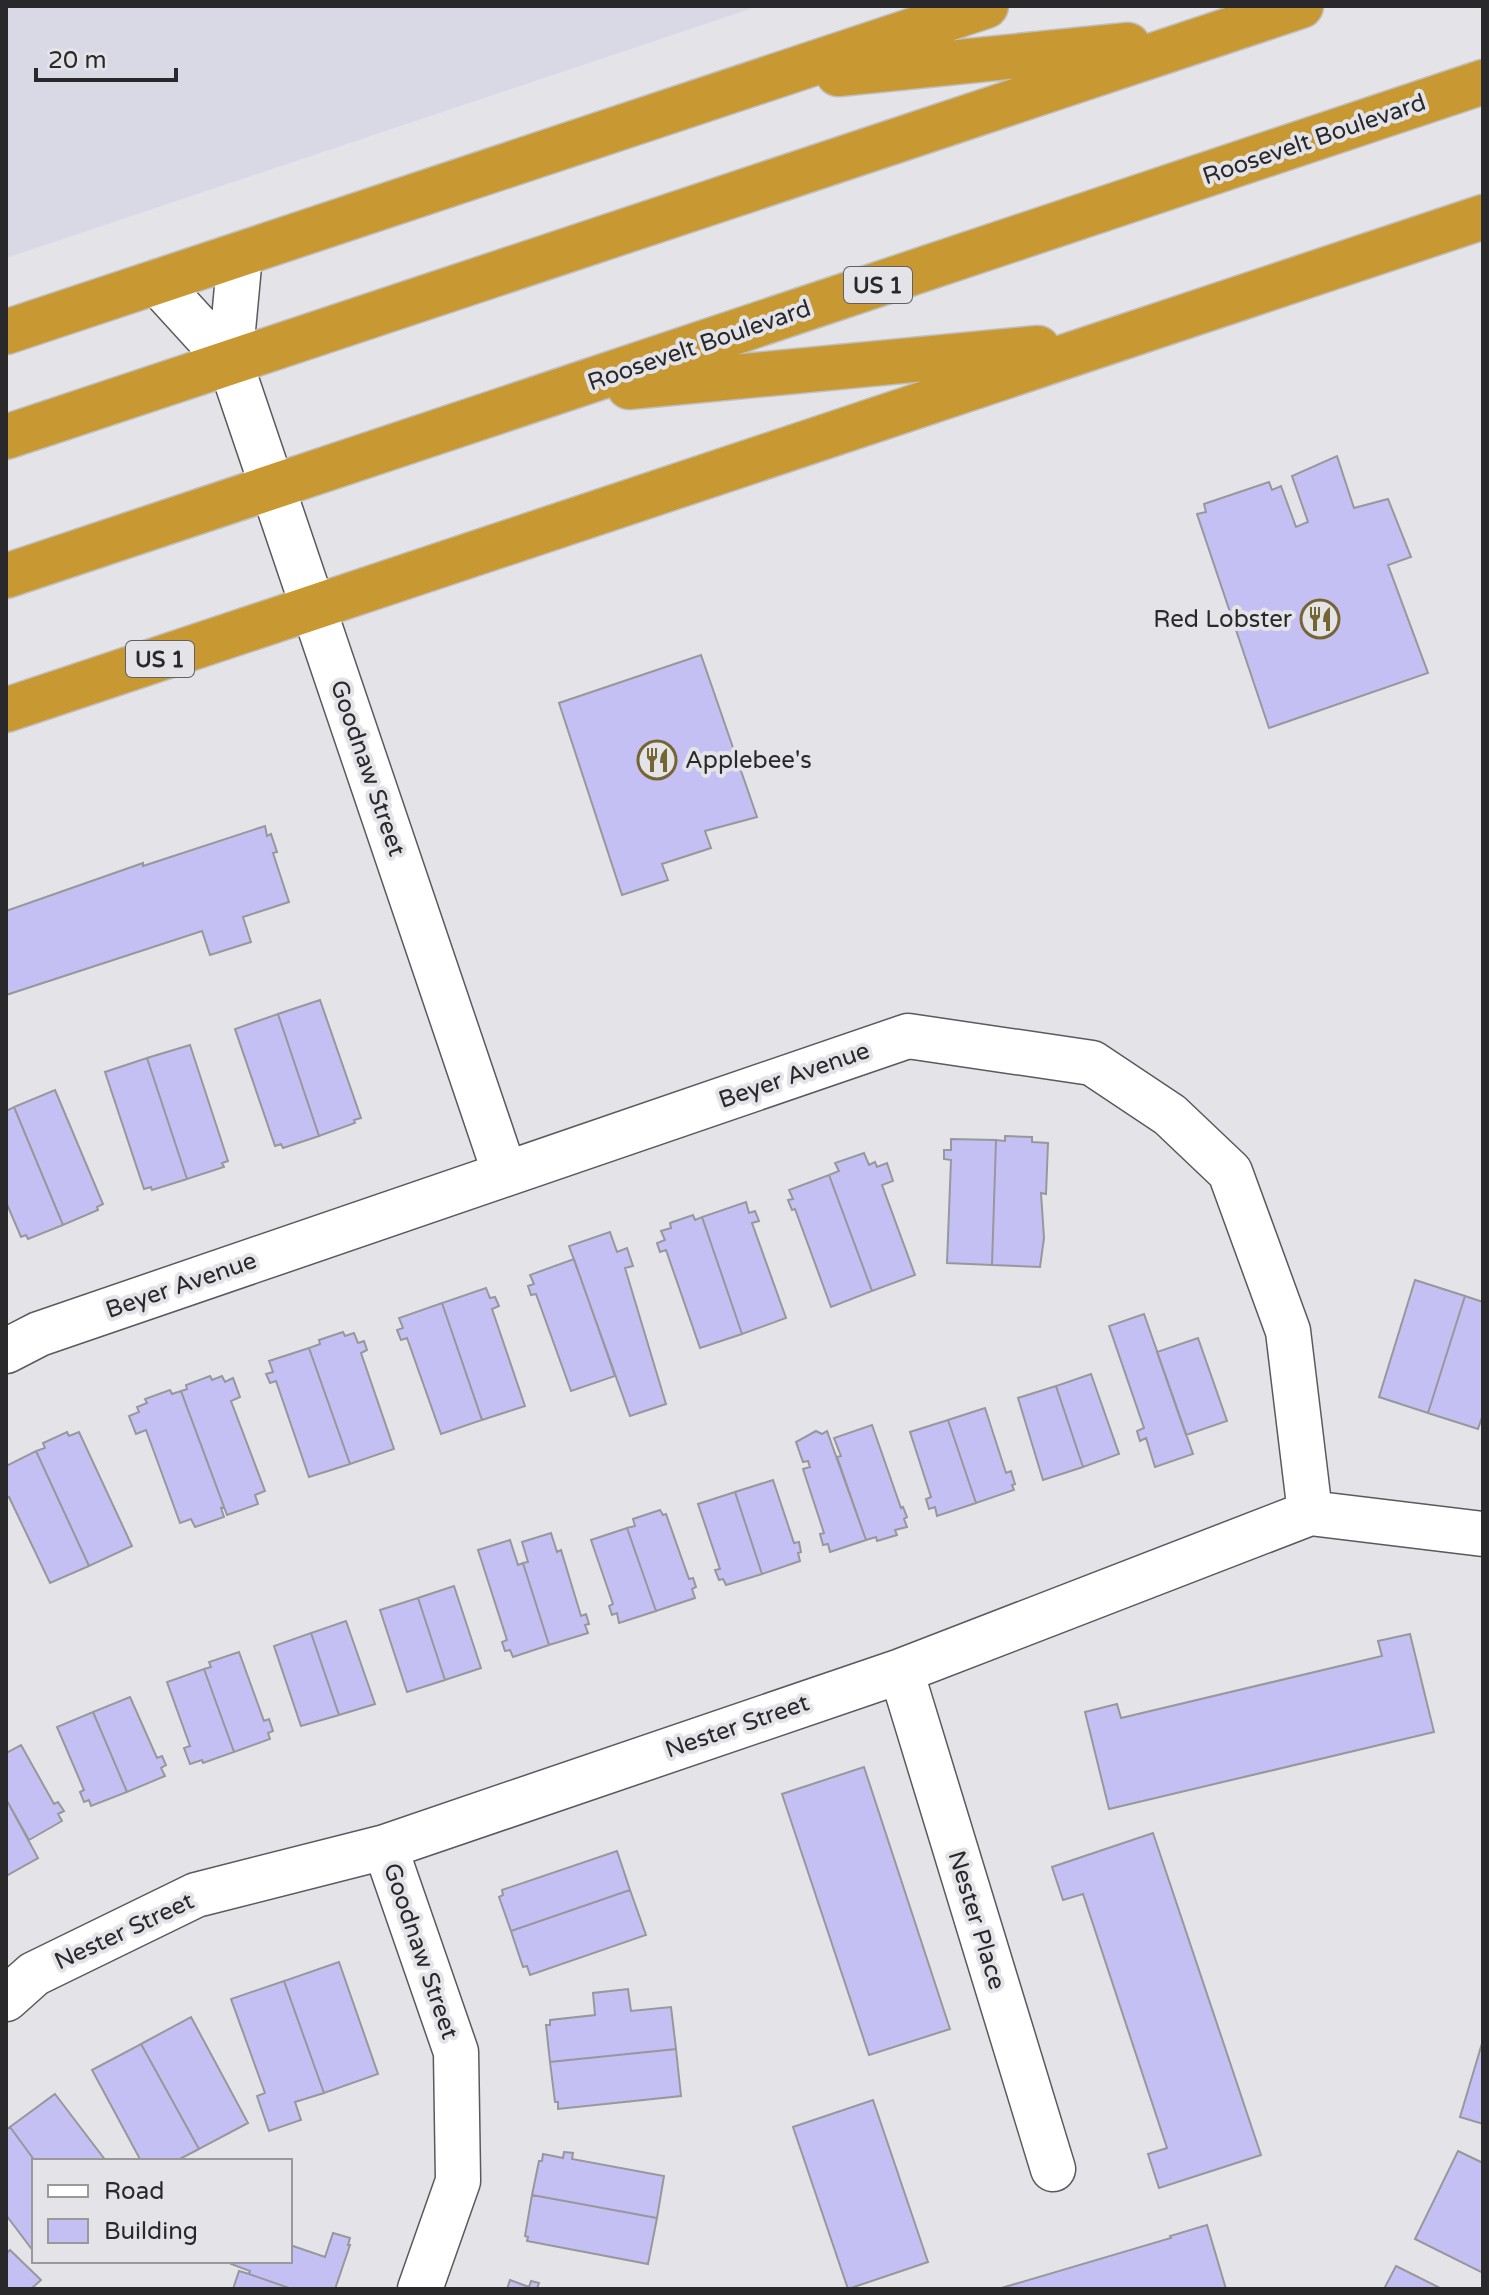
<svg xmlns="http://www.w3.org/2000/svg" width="1489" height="2295" font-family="'Varela Round',sans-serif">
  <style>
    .built { fill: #d9d8e5 }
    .building { fill: #c5c0f4; stroke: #97979c; stroke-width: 2 }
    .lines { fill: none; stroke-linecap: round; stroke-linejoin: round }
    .street-casing { stroke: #5a595e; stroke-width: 47 }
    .highway-casing { stroke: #bfbfbf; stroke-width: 47 }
    .street { stroke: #fff; stroke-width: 44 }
    .highway { stroke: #c89932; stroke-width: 44 }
    .labels { text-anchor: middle; stroke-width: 8; stroke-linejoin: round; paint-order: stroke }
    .shield { fill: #e3e3e8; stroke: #616164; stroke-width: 2 }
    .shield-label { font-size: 22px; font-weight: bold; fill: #29292b }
    .street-label { font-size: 24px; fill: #29292b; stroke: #e3e3e8 }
    .poi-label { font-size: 24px; fill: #29292b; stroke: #e3e3e8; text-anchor: end }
  </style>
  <rect width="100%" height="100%" fill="#e3e3e8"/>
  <path class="built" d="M 6,6 L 759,6 L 6,258 Z"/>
  <path class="building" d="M 1337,456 L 1354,508 L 1388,499 L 1411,557 L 1388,565 L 1428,673 L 1269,728 L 1197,514 L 1206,512 L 1204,504 L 1269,482 L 1272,490 L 1281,486 L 1296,527 L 1308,522 L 1292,476 Z
    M 701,655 L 757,817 L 705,831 L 711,848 L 662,864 L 668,880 L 622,895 L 559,703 Z
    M 265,826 L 267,836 L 271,834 L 277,852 L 273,853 L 289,902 L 243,917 L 251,942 L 210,955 L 202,931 L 6,995 L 6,911 L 143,863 L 143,866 Z
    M 320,1000 L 361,1118 L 354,1120 L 355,1123 L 319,1136 L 278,1014 Z
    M 278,1014 L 319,1136 L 283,1148 L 281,1144 L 275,1146 L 235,1029 Z
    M 190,1045 L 228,1161 L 222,1163 L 224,1167 L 187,1179 L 147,1058 Z
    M 147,1058 L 187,1179 L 152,1190 L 151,1187 L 144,1189 L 105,1072 Z
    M 55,1090 L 103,1204 L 97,1207 L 98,1210 L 63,1225 L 14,1107 Z
    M 14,1107 L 63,1225 L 28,1239 L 26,1235 L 21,1237 L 6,1202 L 6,1111 Z
    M 1005,1136 L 1032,1137 L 1032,1142 L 1048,1143 L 1046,1194 L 1041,1193 L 1044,1238 L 1040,1267 L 992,1265 L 996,1140 L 1005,1141 Z
    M 951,1139 L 996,1140 L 992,1265 L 947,1263 L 951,1160 L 944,1159 L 944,1150 L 951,1150 Z
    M 864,1153 L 869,1165 L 875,1162 L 877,1167 L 887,1163 L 893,1181 L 882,1185 L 915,1275 L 872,1291 L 829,1175 L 839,1171 L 835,1163 Z
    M 829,1175 L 872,1291 L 831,1307 L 795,1209 L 792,1210 L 788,1200 L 793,1199 L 789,1190 Z
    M 746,1202 L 749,1213 L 755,1211 L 759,1221 L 752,1223 L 786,1318 L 742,1334 L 702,1217 Z
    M 693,1215 L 695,1220 L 702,1217 L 742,1334 L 700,1348 L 666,1250 L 660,1252 L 657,1243 L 665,1240 L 661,1231 L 671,1228 L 670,1223 Z
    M 610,1232 L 617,1252 L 627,1248 L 633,1266 L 625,1268 L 666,1404 L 630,1416 L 569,1246 Z
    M 574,1259 L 615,1376 L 571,1391 L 536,1294 L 531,1295 L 528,1286 L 534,1284 L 530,1275 Z
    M 1415,1280 L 1465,1296 L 1428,1413 L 1379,1397 Z
    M 486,1288 L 490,1298 L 495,1297 L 499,1306 L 492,1309 L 525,1406 L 482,1420 L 442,1303 Z
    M 1465,1296 L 1483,1302 L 1483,1414 L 1478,1429 L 1428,1413 Z
    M 442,1303 L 482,1420 L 441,1434 L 407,1338 L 401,1340 L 397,1330 L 403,1328 L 399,1318 Z
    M 1144,1314 L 1193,1454 L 1155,1467 L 1146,1438 L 1140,1441 L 1137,1431 L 1144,1428 L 1109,1326 Z
    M 343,1332 L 345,1336 L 354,1333 L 358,1343 L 364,1341 L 367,1350 L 361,1353 L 394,1449 L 350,1464 L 309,1348 L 320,1344 L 319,1340 Z
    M 1198,1338 L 1227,1421 L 1186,1435 L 1157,1352 Z
    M 309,1348 L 350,1464 L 309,1477 L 276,1381 L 270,1383 L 266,1374 L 273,1372 L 269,1361 Z
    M 1091,1374 L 1119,1454 L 1083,1467 L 1056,1386 Z
    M 210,1376 L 212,1380 L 222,1376 L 225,1382 L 233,1378 L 240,1397 L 231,1401 L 265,1491 L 255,1495 L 258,1504 L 227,1515 L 181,1391 L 187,1389 L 186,1385 Z
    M 1056,1386 L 1083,1467 L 1043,1480 L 1018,1398 Z
    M 170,1390 L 172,1394 L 181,1391 L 224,1507 L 221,1508 L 224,1517 L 195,1527 L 191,1519 L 180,1523 L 146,1430 L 136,1434 L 129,1416 L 139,1412 L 137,1407 L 147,1403 L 145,1399 Z
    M 985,1408 L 1006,1473 L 1011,1471 L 1015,1484 L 1012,1485 L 1014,1490 L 976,1503 L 948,1420 Z
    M 948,1420 L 976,1503 L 937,1516 L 935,1507 L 929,1509 L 926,1499 L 931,1497 L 910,1432 Z
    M 872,1425 L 901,1508 L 903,1507 L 907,1517 L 904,1519 L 907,1527 L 895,1530 L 897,1535 L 877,1541 L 876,1537 L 866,1540 L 837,1457 L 841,1456 L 834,1438 Z
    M 816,1431 L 822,1434 L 827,1431 L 866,1540 L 830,1552 L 828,1544 L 823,1545 L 820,1534 L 824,1533 L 803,1469 L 810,1467 L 808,1461 L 803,1462 L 796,1442 Z
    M 67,1432 L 69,1436 L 79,1432 L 132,1546 L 89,1566 L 36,1451 L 45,1448 L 43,1443 Z
    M 36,1451 L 89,1566 L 50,1583 L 9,1497 L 6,1499 L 6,1466 Z
    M 773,1480 L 794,1543 L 799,1542 L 801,1552 L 798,1553 L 800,1561 L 762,1574 L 735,1492 Z
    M 735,1492 L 762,1574 L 726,1585 L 723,1579 L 719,1580 L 715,1570 L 720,1569 L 698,1504 Z
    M 660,1510 L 663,1515 L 666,1514 L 689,1579 L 693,1578 L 696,1587 L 692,1589 L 695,1598 L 656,1611 L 627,1528 L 635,1526 L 633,1519 Z
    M 627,1528 L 656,1611 L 619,1623 L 617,1613 L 612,1615 L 609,1606 L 613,1604 L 591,1540 Z
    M 551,1533 L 557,1552 L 561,1550 L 581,1616 L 586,1614 L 589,1624 L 585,1625 L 588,1633 L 549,1645 L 523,1563 L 528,1562 L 522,1542 Z
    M 510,1540 L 518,1565 L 523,1563 L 549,1645 L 513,1657 L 510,1650 L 505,1651 L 502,1642 L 507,1640 L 478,1550 Z
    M 454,1586 L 481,1668 L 445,1680 L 418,1598 Z
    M 418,1598 L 445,1680 L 407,1692 L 380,1610 Z
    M 346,1621 L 375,1704 L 339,1715 L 311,1633 Z
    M 311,1633 L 339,1715 L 301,1726 L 274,1646 Z
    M 1410,1634 L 1434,1732 L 1109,1809 L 1085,1712 L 1117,1704 L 1121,1718 L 1382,1656 L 1378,1641 Z
    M 239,1652 L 264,1721 L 269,1719 L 273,1731 L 268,1733 L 270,1739 L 234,1752 L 204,1669 L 211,1667 L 209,1662 Z
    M 204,1669 L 234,1752 L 203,1763 L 202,1760 L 190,1764 L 184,1748 L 190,1746 L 167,1682 Z
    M 130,1697 L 157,1758 L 162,1756 L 166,1765 L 161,1768 L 165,1776 L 127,1792 L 93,1712 Z
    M 93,1712 L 127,1792 L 91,1806 L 89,1800 L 84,1802 L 80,1792 L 84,1790 L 57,1727 Z
    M 21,1745 L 54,1804 L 58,1802 L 64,1811 L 58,1814 L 62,1821 L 29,1840 L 6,1799 L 6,1753 Z
    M 864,1767 L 950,2029 L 869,2055 L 782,1794 Z
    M 6,1799 L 38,1858 L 6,1876 Z
    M 1153,1833 L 1261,2155 L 1159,2188 L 1148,2154 L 1167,2148 L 1083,1894 L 1063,1900 L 1052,1867 Z
    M 617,1851 L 630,1890 L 511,1931 L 499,1897 L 503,1895 L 502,1890 Z
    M 630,1890 L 646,1935 L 530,1975 L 527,1966 L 523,1967 L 511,1931 Z
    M 339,1962 L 378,2074 L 324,2093 L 284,1981 Z
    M 284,1981 L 324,2093 L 295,2102 L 301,2120 L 269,2131 L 257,2096 L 265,2093 L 231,1999 Z
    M 628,1989 L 631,2011 L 671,2007 L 676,2049 L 550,2062 L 546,2025 L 550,2025 L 550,2020 L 595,2015 L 593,1993 Z
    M 191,2017 L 248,2123 L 199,2149 L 141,2044 Z
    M 1483,2040 L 1483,2124 L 1460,2117 Z
    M 141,2044 L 199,2149 L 176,2161 L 141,2161 L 92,2070 Z
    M 676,2049 L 681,2096 L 558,2109 L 558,2102 L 555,2102 L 550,2062 Z
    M 55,2094 L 106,2161 L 35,2161 L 10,2127 Z
    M 873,2100 L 928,2262 L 848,2289 L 793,2127 Z
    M 10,2127 L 35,2161 L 34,2252 L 6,2215 L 6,2130 Z
    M 1458,2151 L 1483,2163 L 1483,2273 L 1415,2239 Z
    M 564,2152 L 573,2153 L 572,2159 L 664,2176 L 657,2218 L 532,2195 L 539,2161 L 542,2161 L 543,2154 L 563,2158 Z
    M 532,2195 L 657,2218 L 648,2264 L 527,2241 L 528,2237 L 525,2236 Z
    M 1207,2225 L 1226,2289 L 998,2289 L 1171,2238 L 1170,2236 Z
    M 333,2233 L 350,2238 L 348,2245 L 350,2245 L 335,2289 L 292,2289 L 249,2274 L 250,2271 L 231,2264 L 232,2261 L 290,2261 L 290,2245 L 325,2257 Z
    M 10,2250 L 41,2280 L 31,2289 L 6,2289 L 6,2254 Z
    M 1396,2266 L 1442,2289 L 1384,2289 Z
    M 239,2271 L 249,2274 L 292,2289 L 233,2289 Z
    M 510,2280 L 529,2287 L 531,2281 L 539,2283 L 537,2289 L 507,2289 Z"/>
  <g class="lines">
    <defs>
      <path id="street" d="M 157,282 L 230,362 L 505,1174
        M 230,362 L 240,255
        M 6,1351 L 39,1334 L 908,1036 L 1092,1063 L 1170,1115 L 1230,1172 L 1288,1331 L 1310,1513
        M 901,1671 L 1053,2169
        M 385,1847 L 456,2052 L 458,2181 L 420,2289
        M 6,1999 L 34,1974 L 196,1895 L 385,1847 L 901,1671 L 1310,1513 L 1483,1534"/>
      <path id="highway" d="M 838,74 L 1128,45
        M 6,332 L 986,6
        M 629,387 L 1038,348
        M 6,437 L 1301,6
        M 6,576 L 1483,82
        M 6,710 L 1483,217"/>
    </defs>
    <use href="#street" class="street-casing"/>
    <use href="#highway" class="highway-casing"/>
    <use href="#street" class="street"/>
    <use href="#highway" class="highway"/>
  </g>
  <defs>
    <symbol id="restaurant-ring" viewBox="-11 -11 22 22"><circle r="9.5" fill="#e3e3e8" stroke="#756533" stroke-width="1.5"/><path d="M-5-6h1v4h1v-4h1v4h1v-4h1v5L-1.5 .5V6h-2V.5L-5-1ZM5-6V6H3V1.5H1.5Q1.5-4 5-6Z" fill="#756533"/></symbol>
  </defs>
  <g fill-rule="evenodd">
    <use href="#restaurant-ring" x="1298" y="597" width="44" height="44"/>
    <use href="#restaurant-ring" x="635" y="738" width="44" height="44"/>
  </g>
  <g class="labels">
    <g class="shield">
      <rect x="844" y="267" width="68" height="36" rx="6"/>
      <rect x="126" y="641" width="68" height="36" rx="6"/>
    </g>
    <g class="shield-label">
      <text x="878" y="293">US 1</text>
      <text x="160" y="667">US 1</text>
    </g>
    <g class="street-label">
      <text transform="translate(1314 139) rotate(-19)" y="8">Roosevelt Boulevard</text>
      <text transform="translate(699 345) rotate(-19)" y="8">Roosevelt Boulevard</text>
      <text transform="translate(368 768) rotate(71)" y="8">Goodnaw Street</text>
      <text transform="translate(794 1075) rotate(-19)" y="8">Beyer Avenue</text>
      <text transform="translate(181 1285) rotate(-19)" y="8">Beyer Avenue</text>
      <text transform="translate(737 1726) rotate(-19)" y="8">Nester Street</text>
      <text transform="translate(977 1920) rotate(73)" y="8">Nester Place</text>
      <text transform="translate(124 1931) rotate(-25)" y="8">Nester Street</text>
      <text transform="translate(421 1951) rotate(71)" y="8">Goodnaw Street</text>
    </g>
    <g class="poi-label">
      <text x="1292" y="627">Red Lobster</text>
      <text x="685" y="768" text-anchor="start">Applebee's</text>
    </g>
  </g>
  <rect width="1489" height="2295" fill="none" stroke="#29292b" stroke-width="16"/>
  <rect x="32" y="2159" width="260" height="104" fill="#e3e3e8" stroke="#99999c" stroke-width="2"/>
  <rect x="48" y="2185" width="40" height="12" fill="#ffffff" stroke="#99999c" stroke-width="2"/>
  <text x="104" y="2199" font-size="24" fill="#29292b">Road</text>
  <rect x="48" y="2219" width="40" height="24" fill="#c5c0f4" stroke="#99999c" stroke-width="2"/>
  <text x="104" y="2239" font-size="24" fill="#29292b">Building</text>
  <path d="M36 68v12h140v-12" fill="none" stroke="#29292b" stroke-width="4"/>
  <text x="48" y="68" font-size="24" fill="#29292b" stroke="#e3e3e8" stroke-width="6" paint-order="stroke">20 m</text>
</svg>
